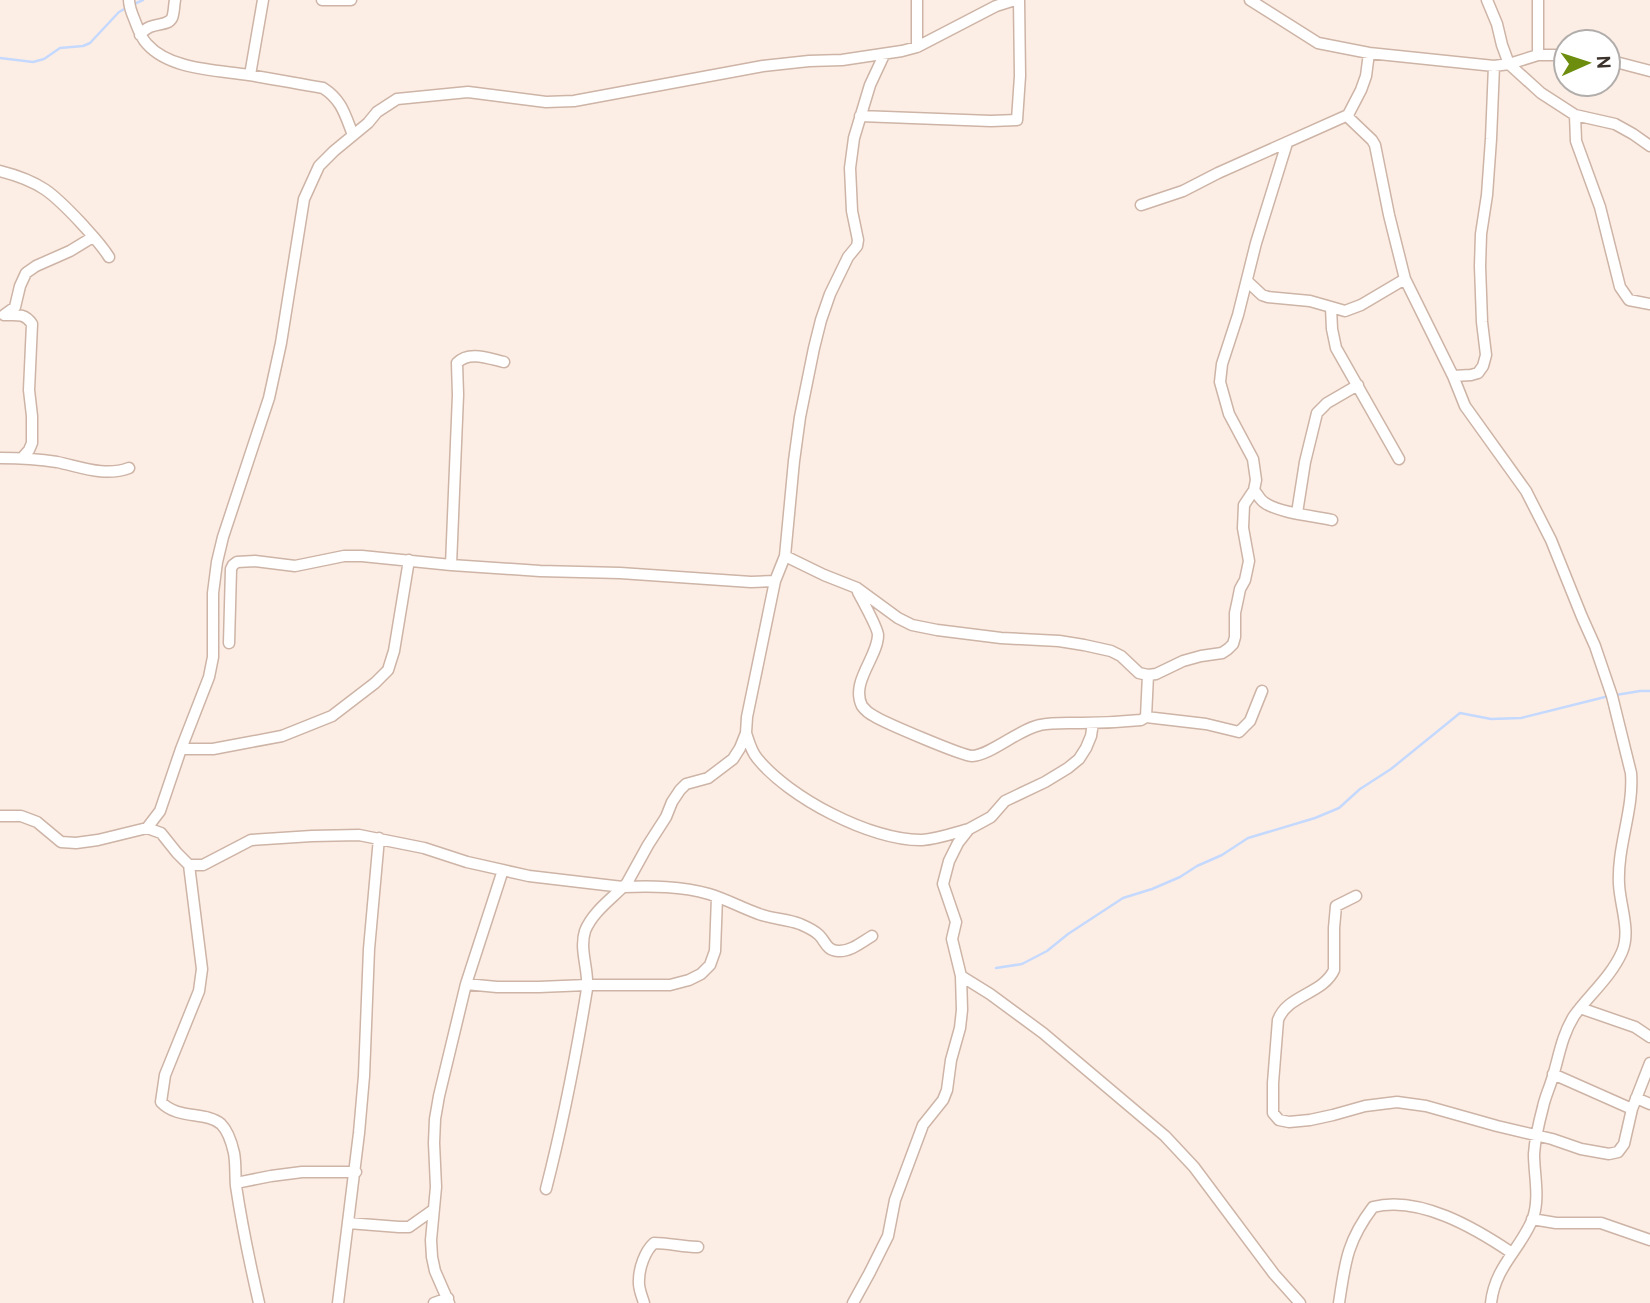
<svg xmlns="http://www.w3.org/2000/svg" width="1650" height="1303" font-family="Overpass,sans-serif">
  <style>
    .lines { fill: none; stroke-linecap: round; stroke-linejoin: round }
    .stream { stroke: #c4d9fd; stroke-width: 2.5 }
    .minor-casing { stroke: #cdb4a6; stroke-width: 13 }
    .minor { stroke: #fff; stroke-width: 10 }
  </style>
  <rect width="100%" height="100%" fill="#fdeee5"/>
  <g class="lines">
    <path class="stream" d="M 134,4 L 143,0
      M 0,58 L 33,62 L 44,59 L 60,48 L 83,46 L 90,43 L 119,12 L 128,7
      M 1616,695 L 1640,691 L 1650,691
      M 996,968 L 1022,964 L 1047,951 L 1068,934 L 1123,898 L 1152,889 L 1180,877 L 1197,866 L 1222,855 L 1248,838 L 1315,818 L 1339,808 L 1360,789 L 1391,769 L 1460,713 L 1491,719 L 1521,718 L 1609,696"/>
    <defs>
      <path id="minor" d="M 129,0 C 129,7 132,14 135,21 C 138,29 141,38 147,44 C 170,70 217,70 249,75 C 274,79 299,84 323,88 C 342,100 345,115 353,135
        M 322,0 L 351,0
        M 1250,0 L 1318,43 L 1369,53 L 1494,66 L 1509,64 L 1538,55 L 1566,55
        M 1487,0 L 1497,24 L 1502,45 L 1509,64 L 1541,93 L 1575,115 L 1615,124 L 1633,134 L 1650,146
        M 1538,0 L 1538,55
        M 140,35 C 151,20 167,28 172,18 C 174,14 174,5 175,0
        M 917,47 L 917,0
        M 1369,53 L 1366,76 L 1361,90 L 1348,115 L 1350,119 L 1372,140 L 1375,145 L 1389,215 L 1405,279 L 1453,376 L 1465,406 L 1526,491 L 1551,540 L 1582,617 L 1595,646 L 1612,696 L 1631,773 C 1634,810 1617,846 1619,884 C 1620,906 1631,931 1622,952 C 1611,977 1589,995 1574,1016 C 1562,1035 1559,1056 1553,1076 C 1550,1087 1545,1097 1543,1107 C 1539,1122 1535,1139 1534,1154 C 1534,1175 1540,1197 1533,1218 C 1521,1249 1495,1266 1491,1303
        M 1608,60 L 1650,71
        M 250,75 L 263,0
        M 1575,115 L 1576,141 L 1600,207 L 1620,287 L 1629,300 L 1650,304
        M 860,116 L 991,121 L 1017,120 L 1020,76 L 1019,0
        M 0,171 C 40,181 53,193 81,223 C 91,234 101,244 109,257
        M 1141,205 L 1183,191 L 1218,173 L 1348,115
        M 1247,281 L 1262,295 L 1268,297 L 1310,301 L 1345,311 L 1361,305 L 1405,279
        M 1331,308 L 1332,329 L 1336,348 L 1399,459
        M 4,315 L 15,307 L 20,286 L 26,273 L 36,266 L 70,251 L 93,237
        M 5,315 C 16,315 25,313 32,324 L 29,390 L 32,416 L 32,443 L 29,450 L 22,458
        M 1453,376 L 1471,375 L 1478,373 L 1483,366 L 1486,355 L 1482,322 L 1480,266 L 1481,234 L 1487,195 L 1491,139 L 1494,66
        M 0,458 C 19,458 38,459 57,462 C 81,467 105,477 129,468
        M 1254,490 C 1258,495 1260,500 1265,503 C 1280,513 1314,516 1332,520
        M 1297,513 L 1305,462 L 1317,413 L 1327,403 L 1358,385
        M 785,556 L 824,575 L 857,588 L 898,618 L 912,625 L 937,630 L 1001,638 L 1059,641 L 1084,645 L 1111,651 L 1121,656 L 1139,673 L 1148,675 L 1156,674 L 1183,661 L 1201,656 L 1222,653 L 1228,649 L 1233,644 L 1235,637 L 1235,613 L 1238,599 L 1240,589 L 1245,580 L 1249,561 L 1243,528 L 1244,505 L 1254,490 L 1256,480 L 1253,459 L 1229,414 L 1220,382 L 1222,364 L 1238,315 L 1256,243 L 1287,143
        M 451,565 L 458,395 L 457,363 C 469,350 490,359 504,362
        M 858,592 C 862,600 878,628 878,635 C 878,657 850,682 862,706 C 865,710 870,714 874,716 C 885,723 963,756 972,756 C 991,755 1019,729 1040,725 C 1053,722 1069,723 1082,723 C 1102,723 1121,722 1141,720 L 1146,717 L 1148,675
        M 229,643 L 231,569 L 233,565 L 237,562 L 255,561 L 295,566 L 344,556 L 362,556 L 451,565 L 540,571 L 620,573 L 751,582 L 775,581
        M 1146,717 L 1206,724 L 1239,732 L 1250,721 L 1262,691
        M 746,733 C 749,742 751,751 757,758 C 788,797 871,841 922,840 C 938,839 954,833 969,829
        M 181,749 L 213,749 L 282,736 L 332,716 L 375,683 L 388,670 L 394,651 L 409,560
        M 0,816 L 21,816 L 37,822 L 61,842 L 76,843 L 98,840 L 147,828 L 160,811 L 181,749 L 209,677 L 213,657 L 213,593 L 217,562 L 223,537 L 269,398 L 281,343 L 304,199 L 319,166 L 334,151 L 368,123 L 377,112 L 397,99 L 468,92 L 546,102 L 574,101 L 763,66 L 809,61 L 842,60 L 902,51 L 917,47 L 996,6 L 1015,0
        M 147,828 L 161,833 L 177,853 L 189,865 L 203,865 L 251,840 L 312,836 L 359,835 L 424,848 L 467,862 L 529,876 L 614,886 L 623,887 L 627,883 L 648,845 L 666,817 L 672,802 L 680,790 L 686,784 L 708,778 L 733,759 L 740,748 L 746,733 L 747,717 L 775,581 L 785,556 L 794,461 L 800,417 L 814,348 L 821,320 L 830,294 L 848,257 L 857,246 L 858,240 L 852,211 L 850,168 L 854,138 L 870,85 L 884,55
        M 189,865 L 202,969 L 199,991 L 165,1075 L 161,1102 C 178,1120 206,1111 221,1124 C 228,1131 232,1144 234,1153 C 236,1164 235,1175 236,1186 C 242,1226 250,1264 259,1303
        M 1356,896 L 1336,906 L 1334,928 L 1334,970 C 1323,994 1287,995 1278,1020 L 1273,1083 L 1273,1113 L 1279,1120 L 1289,1122 L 1310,1120 L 1333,1115 L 1365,1106 L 1397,1102 L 1426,1106 L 1497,1126 L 1552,1139 L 1581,1149 L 1609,1154 L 1618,1152 L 1624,1144 L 1632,1109 L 1650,1063
        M 961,976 L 990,994 L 1043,1033 L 1165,1136 L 1194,1167 L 1274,1274 L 1300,1303
        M 466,984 L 497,987 L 539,987 L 587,985 L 670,985 L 689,980 L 701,974 L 710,965 L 715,951 L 717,897
        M 1580,1008 L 1635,1027 L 1650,1037
        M 1553,1074 L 1632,1109
        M 1636,1098 L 1650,1104
        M 236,1183 L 271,1176 L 302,1172 L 356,1172
        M 546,1189 C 563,1123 576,1056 587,989 C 589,970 579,950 585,931 C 592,913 610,900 623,887 C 652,886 681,886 709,894 C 726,899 742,908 759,914 C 772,919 787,919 800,924 C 807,927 814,930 819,935 C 826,942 826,950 838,951 C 850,952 862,942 872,936
        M 1532,1219 L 1556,1223 L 1601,1223 L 1650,1240
        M 348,1223 L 399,1227 L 409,1227 L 433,1210
        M 338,1303 L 359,1133 L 364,1076 L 369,949 L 379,838
        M 434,1303 L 448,1298
        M 449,1303 L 435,1271 L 432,1257 L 431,1240 L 436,1187 L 434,1143 L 435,1119 L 439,1096 L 466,984 L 503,870
        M 644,1303 C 642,1296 638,1288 639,1280 C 639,1268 645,1251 654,1243 C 669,1243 683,1247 698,1247
        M 853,1303 L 870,1272 L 888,1236 L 895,1200 L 923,1125 L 943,1100 L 947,1090 L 951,1060 L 960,1028 L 962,1010 L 961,976 L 952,939 L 956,922 L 943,884 L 949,861 L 958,843 L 969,829 L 991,817 L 1005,801 L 1045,782 L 1068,768 L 1079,759 L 1086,748 L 1091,736 L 1093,723
        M 1339,1303 C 1345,1263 1347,1241 1373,1207 C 1419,1195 1475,1228 1512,1253"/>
    </defs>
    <use href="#minor" class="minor-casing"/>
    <use href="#minor" class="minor"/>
  </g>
  <g transform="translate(1587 63) rotate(87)"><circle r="33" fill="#ffffff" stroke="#b1adab" stroke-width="2"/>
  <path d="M0-5L12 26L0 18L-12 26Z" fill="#6d8d0e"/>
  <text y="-10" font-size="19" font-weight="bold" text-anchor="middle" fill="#3c322c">N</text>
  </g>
</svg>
